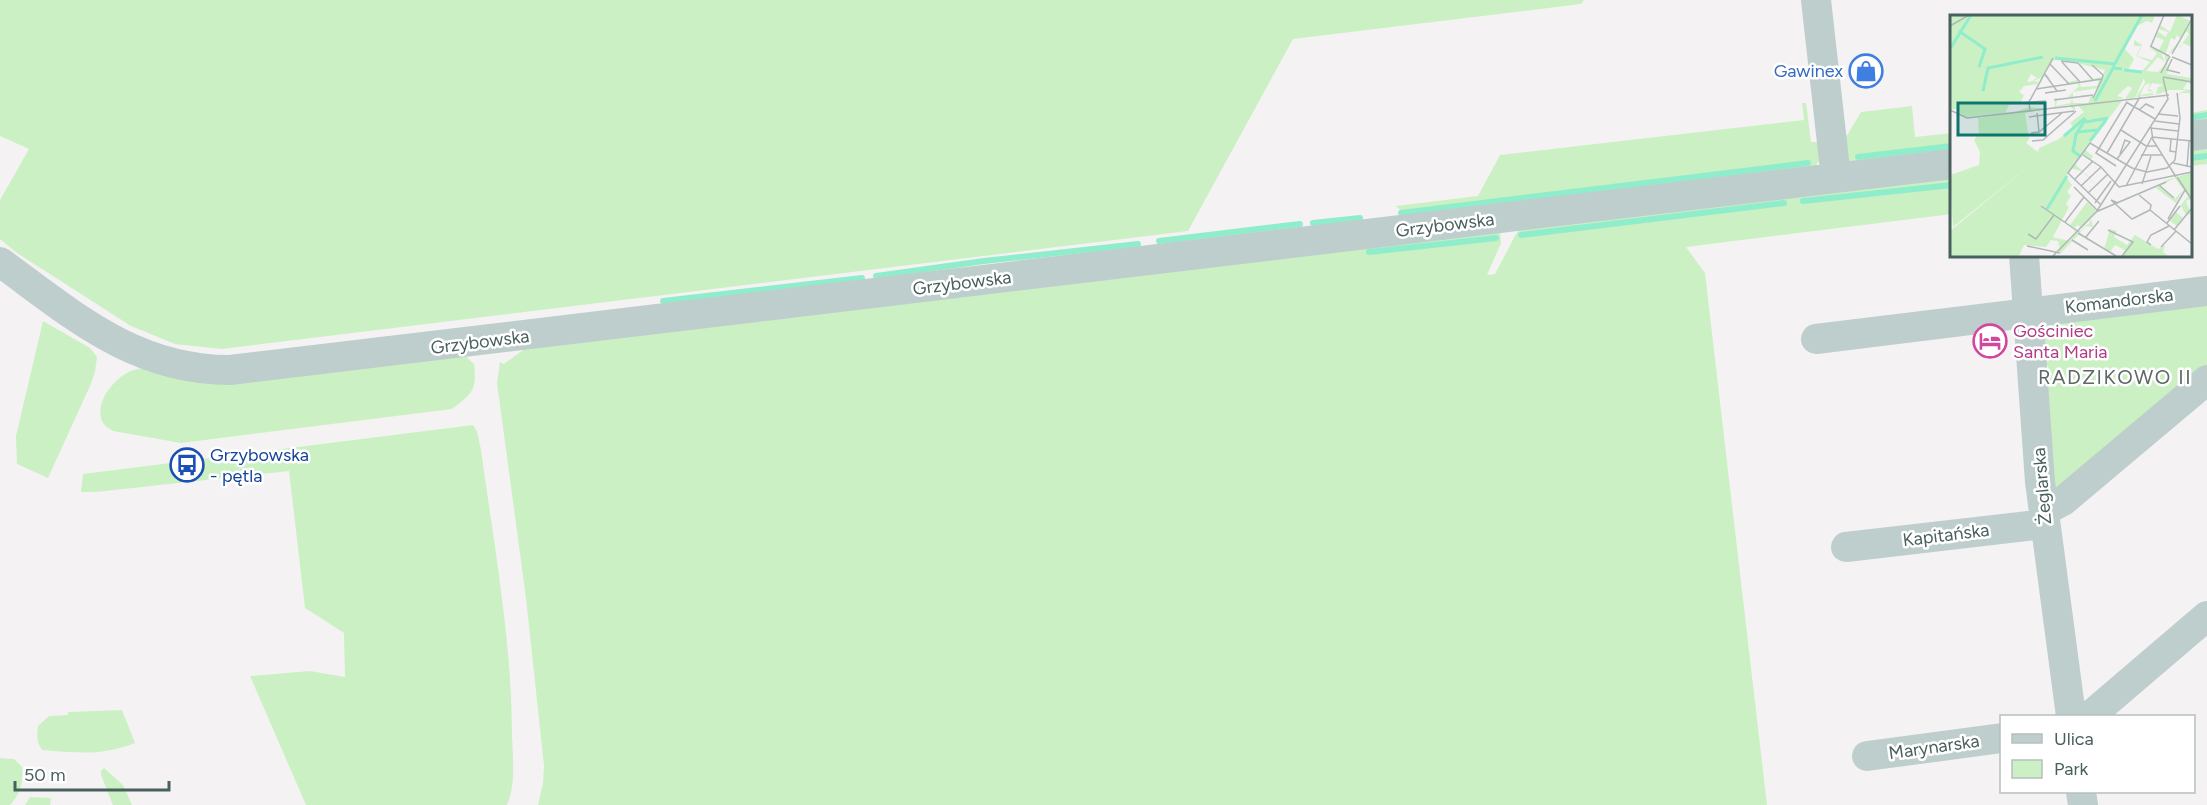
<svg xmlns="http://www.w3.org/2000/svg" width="2207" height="805" font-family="Figtree,sans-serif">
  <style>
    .green { fill: #cbf0c3 }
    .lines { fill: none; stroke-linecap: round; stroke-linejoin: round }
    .stream { stroke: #90edcb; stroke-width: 6 }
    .minor { stroke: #bececd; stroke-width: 30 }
    .labels { text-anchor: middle; stroke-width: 5; stroke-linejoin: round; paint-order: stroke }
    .shop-label { font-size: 18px; fill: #366cbe; stroke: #fff; text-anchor: end }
    .street-label { font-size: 18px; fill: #4a605e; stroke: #fff }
    .hotel-label { font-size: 18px; fill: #b23c85; stroke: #fff; text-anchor: start }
    .transit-label { font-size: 18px; fill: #164399; stroke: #fff; text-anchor: start }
    .neighbourhood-label { font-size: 20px; letter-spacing: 1.5px; fill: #5f6767; stroke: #fff }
    .inset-river { fill: none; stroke: #90edcb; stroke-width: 3 }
    .inset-road { fill: none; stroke: #b1b8b8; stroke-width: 1.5 }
    .view { fill: #0f766e; fill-opacity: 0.15; stroke: #0f766e; stroke-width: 3 }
    .inset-edge { fill: none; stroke: #4a605e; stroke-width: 3 }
  </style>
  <rect width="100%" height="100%" fill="#f5f2f4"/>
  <path class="green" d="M 0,0 L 1584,0 L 1581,4 L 1293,39 L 1188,231 L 222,349 L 175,344 L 131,326 L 17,253 L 0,239 L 0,200 L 29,149 L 0,136 Z
    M 1802,103 L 1806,103 L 1811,142 L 1821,142 L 1821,158 L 1815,167 L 1401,216 L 1400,210 L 1396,206 L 1478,196 L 1500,155 L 1804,120 Z
    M 1912,106 L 1915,137 L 1952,133 L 1952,154 L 1864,165 L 1848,161 L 1846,137 L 1861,112 Z
    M 2207,110 L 2207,124 L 2191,126 L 2190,113 Z
    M 2207,143 L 2207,164 L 2191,166 L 2190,145 Z
    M 1952,174 L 1952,214 L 1686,247 L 1705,273 L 1767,805 L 538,805 L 543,783 L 544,766 L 526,598 L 497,383 L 500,362 L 504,364 L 530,345 L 1500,232 L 1501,243 L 1487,275 L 1495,274 L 1516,234 L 1525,225 Z
    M 2207,298 L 2207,368 L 2055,490 L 2041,380 L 2049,379 L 2048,366 L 2040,366 L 2037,322 Z
    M 43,321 L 90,348 L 97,357 L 95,372 L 90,386 L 48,478 L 17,464 L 16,436 Z
    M 465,356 L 474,364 C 477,390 473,393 452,409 L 181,443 L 113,431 C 108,428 102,424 101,418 C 96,398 119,372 138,369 C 142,368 148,369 152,369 Z
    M 473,425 L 477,431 L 481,450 C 494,545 512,641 512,737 C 513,760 516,784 507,805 L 306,805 L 250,676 L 310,671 L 345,677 L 344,633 L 305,608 L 289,471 L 96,492 L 81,492 L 83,474 Z
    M 122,710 L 135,743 C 102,756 76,753 42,750 C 36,742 37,735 38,726 L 49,716 L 68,715 L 68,712 Z
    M 0,758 L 14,759 L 22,767 C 24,781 20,795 10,805 L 0,805 Z
    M 104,768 L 123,785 L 132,805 L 113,805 L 101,775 L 101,771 Z
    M 30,797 L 51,798 L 50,805 L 25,805 Z"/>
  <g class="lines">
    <path class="stream" d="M 2190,118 L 2207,115
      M 1858,157 L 1952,146
      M 2190,158 L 2207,156
      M 1803,201 L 1952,185
      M 1401,213 L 1808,163
      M 1313,223 L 1360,218
      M 1521,235 L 1784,203
      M 1159,241 L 1300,224
      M 1369,252 L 1496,238
      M 876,276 L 984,261 L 1138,244
      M 663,301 L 862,278"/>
    <path class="minor" d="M 1816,0 L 1836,178
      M 2190,136 L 2207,134
      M 2024,255 L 2040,482 L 2071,716
      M 0,262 C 73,315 134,370 230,370 L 1952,164
      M 1816,339 L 2207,291
      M 2044,511 L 2063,501 L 2207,380
      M 1846,547 L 2045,524
      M 2090,716 L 2207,616
      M 1867,756 L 2002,738
      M 2081,792 L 2083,805"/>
  </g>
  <defs>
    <symbol id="shop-ring" viewBox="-11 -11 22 22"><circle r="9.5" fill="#fff" stroke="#3f7fe0" stroke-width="1.5"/><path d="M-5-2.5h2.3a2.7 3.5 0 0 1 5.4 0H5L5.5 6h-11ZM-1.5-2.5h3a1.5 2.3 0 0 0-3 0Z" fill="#3f7fe0"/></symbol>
    <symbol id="hotel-ring" viewBox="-11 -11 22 22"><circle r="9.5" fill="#fff" stroke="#d1479c" stroke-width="1.5"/><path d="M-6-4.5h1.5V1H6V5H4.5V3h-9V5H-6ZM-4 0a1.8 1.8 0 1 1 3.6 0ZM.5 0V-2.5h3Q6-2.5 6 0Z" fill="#d1479c"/></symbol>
    <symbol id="bus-ring" viewBox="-11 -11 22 22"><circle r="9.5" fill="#fff" stroke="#1a4fb4" stroke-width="1.5"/><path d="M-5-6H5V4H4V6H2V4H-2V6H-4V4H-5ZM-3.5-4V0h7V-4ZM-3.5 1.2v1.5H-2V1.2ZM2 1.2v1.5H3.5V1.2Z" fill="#1a4fb4"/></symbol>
  </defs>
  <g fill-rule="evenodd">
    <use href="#shop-ring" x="1847" y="52" width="38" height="38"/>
    <use href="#hotel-ring" x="1971" y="322" width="38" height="38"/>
    <use href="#bus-ring" x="168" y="446" width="38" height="38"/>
  </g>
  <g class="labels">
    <g class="shop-label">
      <text x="1843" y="77">Gawinex</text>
    </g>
    <g class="street-label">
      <text transform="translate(1445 225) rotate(-7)" y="6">Grzybowska</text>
      <text transform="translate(962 283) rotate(-7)" y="6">Grzybowska</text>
      <text transform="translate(2119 301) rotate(-7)" y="6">Komandorska</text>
      <text transform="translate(480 342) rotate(-7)" y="6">Grzybowska</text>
      <text transform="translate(2042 486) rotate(-95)" y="6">Żeglarska</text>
      <text transform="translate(1946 535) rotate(-7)" y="6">Kapitańska</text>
      <text transform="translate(1934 747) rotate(-8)" y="6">Marynarska</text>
    </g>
    <g class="hotel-label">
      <text x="2013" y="337">Gościniec<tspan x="2013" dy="21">Santa Maria</tspan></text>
    </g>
    <g class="transit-label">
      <text x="210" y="461">Grzybowska<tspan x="210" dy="21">- pętla</tspan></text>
    </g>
    <g class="neighbourhood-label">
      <text x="2115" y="384">RADZIKOWO II</text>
    </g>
  </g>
  <g transform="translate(1950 15)">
    <rect width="242" height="242" fill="#f5f2f4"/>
    <path d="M 0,0 L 205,0 L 202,8 L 197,6 L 187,11 L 175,34 L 184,44 L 178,55 L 191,57 L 200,47 L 186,41 L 191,31 L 184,31 L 184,25 L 192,30 L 187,41 L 202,45 L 207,38 L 200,33 L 209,35 L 214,25 L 206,22 L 207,16 L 216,22 L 218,17 L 209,14 L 210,10 L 220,17 L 227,0 L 241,6 L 237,15 L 241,9 L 241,32 L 233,28 L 230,33 L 229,33 L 239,19 L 236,16 L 226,34 L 218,39 L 231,24 L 227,20 L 225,25 L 221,23 L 216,38 L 210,36 L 215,47 L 208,42 L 196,56 L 208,57 L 216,49 L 215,40 L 218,40 L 217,54 L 228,56 L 218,55 L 217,59 L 241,63 L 241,70 L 238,67 L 233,74 L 241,75 L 241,98 L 240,78 L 230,78 L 228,84 L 229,78 L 237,75 L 219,75 L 206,80 L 208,72 L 214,70 L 202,68 L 199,74 L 204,77 L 198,76 L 200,68 L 195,70 L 190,80 L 202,78 L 204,80 L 186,82 L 195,68 L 194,63 L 185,83 L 175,84 L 182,73 L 178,71 L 167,81 L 174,83 L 162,86 L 172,86 L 135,135 L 143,141 L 141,145 L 133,140 L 125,149 L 139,162 L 145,158 L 140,163 L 146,170 L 133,157 L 121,153 L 116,162 L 122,170 L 117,177 L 121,181 L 116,189 L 119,192 L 103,222 L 119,226 L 127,217 L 123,216 L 125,215 L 128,218 L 127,219 L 128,219 L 130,216 L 128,216 L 125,214 L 131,216 L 136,210 L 139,209 L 140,205 L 147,197 L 148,196 L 149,196 L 141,204 L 143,212 L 136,211 L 130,218 L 135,222 L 128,220 L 111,238 L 110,237 L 105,234 L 104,234 L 110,235 L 108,226 L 101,225 L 96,232 L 74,230 L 69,241 L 0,241 L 0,216 L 91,141 L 3,212 L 0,160 L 29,150 L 30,137 L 24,125 L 29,119 L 28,103 L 63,98 L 79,92 L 99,94 L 105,91 L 105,83 L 111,83 L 107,84 L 106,91 L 121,88 L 122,83 L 123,88 L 138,88 L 141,81 L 133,82 L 131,80 L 143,81 L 148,73 L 123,77 L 123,82 L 118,82 L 129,71 L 127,67 L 122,69 L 122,68 L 119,68 L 118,67 L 128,65 L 131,72 L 147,71 L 149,65 L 131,66 L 152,62 L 155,55 L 131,49 L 135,56 L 129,47 L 104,45 L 94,59 L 97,60 L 101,64 L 94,61 L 88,74 L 91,63 L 80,67 L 87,63 L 81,59 L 77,67 L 87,66 L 88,69 L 74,71 L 69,77 L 74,80 L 70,89 L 59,90 L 55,98 L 15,102 L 8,97 L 9,94 L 0,94 ZM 119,90 L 125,96 L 125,90 L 127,90 L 134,97 L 120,108 L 123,112 L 109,124 L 89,133 L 88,137 L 76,128 L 79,124 L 75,98 ZM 241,158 L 242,184 L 236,186 L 241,199 L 236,200 L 231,191 L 226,197 L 233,203 L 227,211 L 219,205 L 238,181 L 227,166 L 225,163 L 210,171 L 225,184 L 233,175 L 226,188 L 206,173 L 217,165 ZM 137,187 L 146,196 L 132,213 L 127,210 L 125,213 L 120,210 ZM 160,214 L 167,216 L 164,222 L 177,230 L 185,220 L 208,234 L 215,230 L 213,237 L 218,241 L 172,241 L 175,235 L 165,230 L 160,237 L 154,234 Z" fill="#cbf0c3" fill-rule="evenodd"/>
    <path class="inset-river" d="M 9,16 L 35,34 L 29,52M 0,34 L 21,0M 105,43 L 165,49M 163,52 L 192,0M 174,55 L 192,57M 33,76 L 38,53 L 93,42M 145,86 L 163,53 L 172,54M 136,107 L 158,103M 128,117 L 147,115M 114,121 L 135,103M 140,126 L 156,105M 130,141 L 123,136 L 126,119 L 136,104M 97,194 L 117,161"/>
    <path class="inset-road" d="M 0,11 L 19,0M 200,31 L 219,41M 201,31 L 214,0M 222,39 L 242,4M 222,42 L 242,50M 222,44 L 217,55 L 230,58M 111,46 L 128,48 L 143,65M 112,47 L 130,67M 100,49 L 119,69M 142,50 L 153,60 L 152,64M 94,58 L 107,76M 211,58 L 220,41M 213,62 L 242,67M 86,74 L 152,64M 95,78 L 116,75M 143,83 L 152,64M 104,85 L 143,80M 176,87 L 205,104M 71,88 L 96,86M 0,95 L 17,103 L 219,80M 80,95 L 79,87 L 103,43M 189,95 L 196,89 L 204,93M 87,98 L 89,117M 208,99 L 228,101M 79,102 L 124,96M 205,106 L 229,109M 201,112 L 203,125 L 226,162M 201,113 L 228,116M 171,115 L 196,131 L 206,131M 81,118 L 89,117 L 112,98M 202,122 L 242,126M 221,124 L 220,136 L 226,137M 82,126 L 93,125 L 126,96M 157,138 L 190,82M 133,140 L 151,152 L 169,172 L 242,157M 191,140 L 212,140M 167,144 L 180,127 L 175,125 L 170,139M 223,148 L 242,152M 166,151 L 146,138 L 177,87M 237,152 L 239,126M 227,162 L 242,185M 124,165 L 143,146M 192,169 L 201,141M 209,170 L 224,183M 131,171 L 151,152M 176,171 L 202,122M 124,172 L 148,196 L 216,167M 138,178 L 158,159M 189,180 L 201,190 L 200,195 L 242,229M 145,188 L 161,166M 168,188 L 161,185 L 182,204 L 200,195M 151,190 L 118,158 L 140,128 L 182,153 L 197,157 L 217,153 L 225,145 L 230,103 L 227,78M 91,191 L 129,217M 218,204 L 235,175M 115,207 L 134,182M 217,208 L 230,191M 158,215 L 183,227 L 172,241M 224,215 L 242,193M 128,218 L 166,241M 78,219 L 86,224 L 104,200M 135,223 L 149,206M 122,225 L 138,235M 201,230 L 197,227 L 201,220 L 219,211M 77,231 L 110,238M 211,232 L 226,216M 103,241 L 147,196 L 218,84 L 213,63"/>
    <path class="view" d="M 8,88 L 95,88 L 95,120 L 8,120 Z"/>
    <rect width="242" height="242" class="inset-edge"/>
  </g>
  <rect x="2000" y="715" width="195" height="78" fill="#ffffff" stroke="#b7bfbf" stroke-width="1.5"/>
  <rect x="2012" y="734" width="30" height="9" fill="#bececd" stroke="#b7bfbf" stroke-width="1.5"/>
  <text x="2054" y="745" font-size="18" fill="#4a605e">Ulica</text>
  <rect x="2012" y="760" width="30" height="18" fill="#cbf0c3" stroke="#b7bfbf" stroke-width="1.5"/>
  <text x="2054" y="775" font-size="18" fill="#4a605e">Park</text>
  <path d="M15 781v9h154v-9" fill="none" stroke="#4a605e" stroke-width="3"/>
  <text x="24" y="781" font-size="18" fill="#4a605e" stroke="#ffffff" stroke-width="4.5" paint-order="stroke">50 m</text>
</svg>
